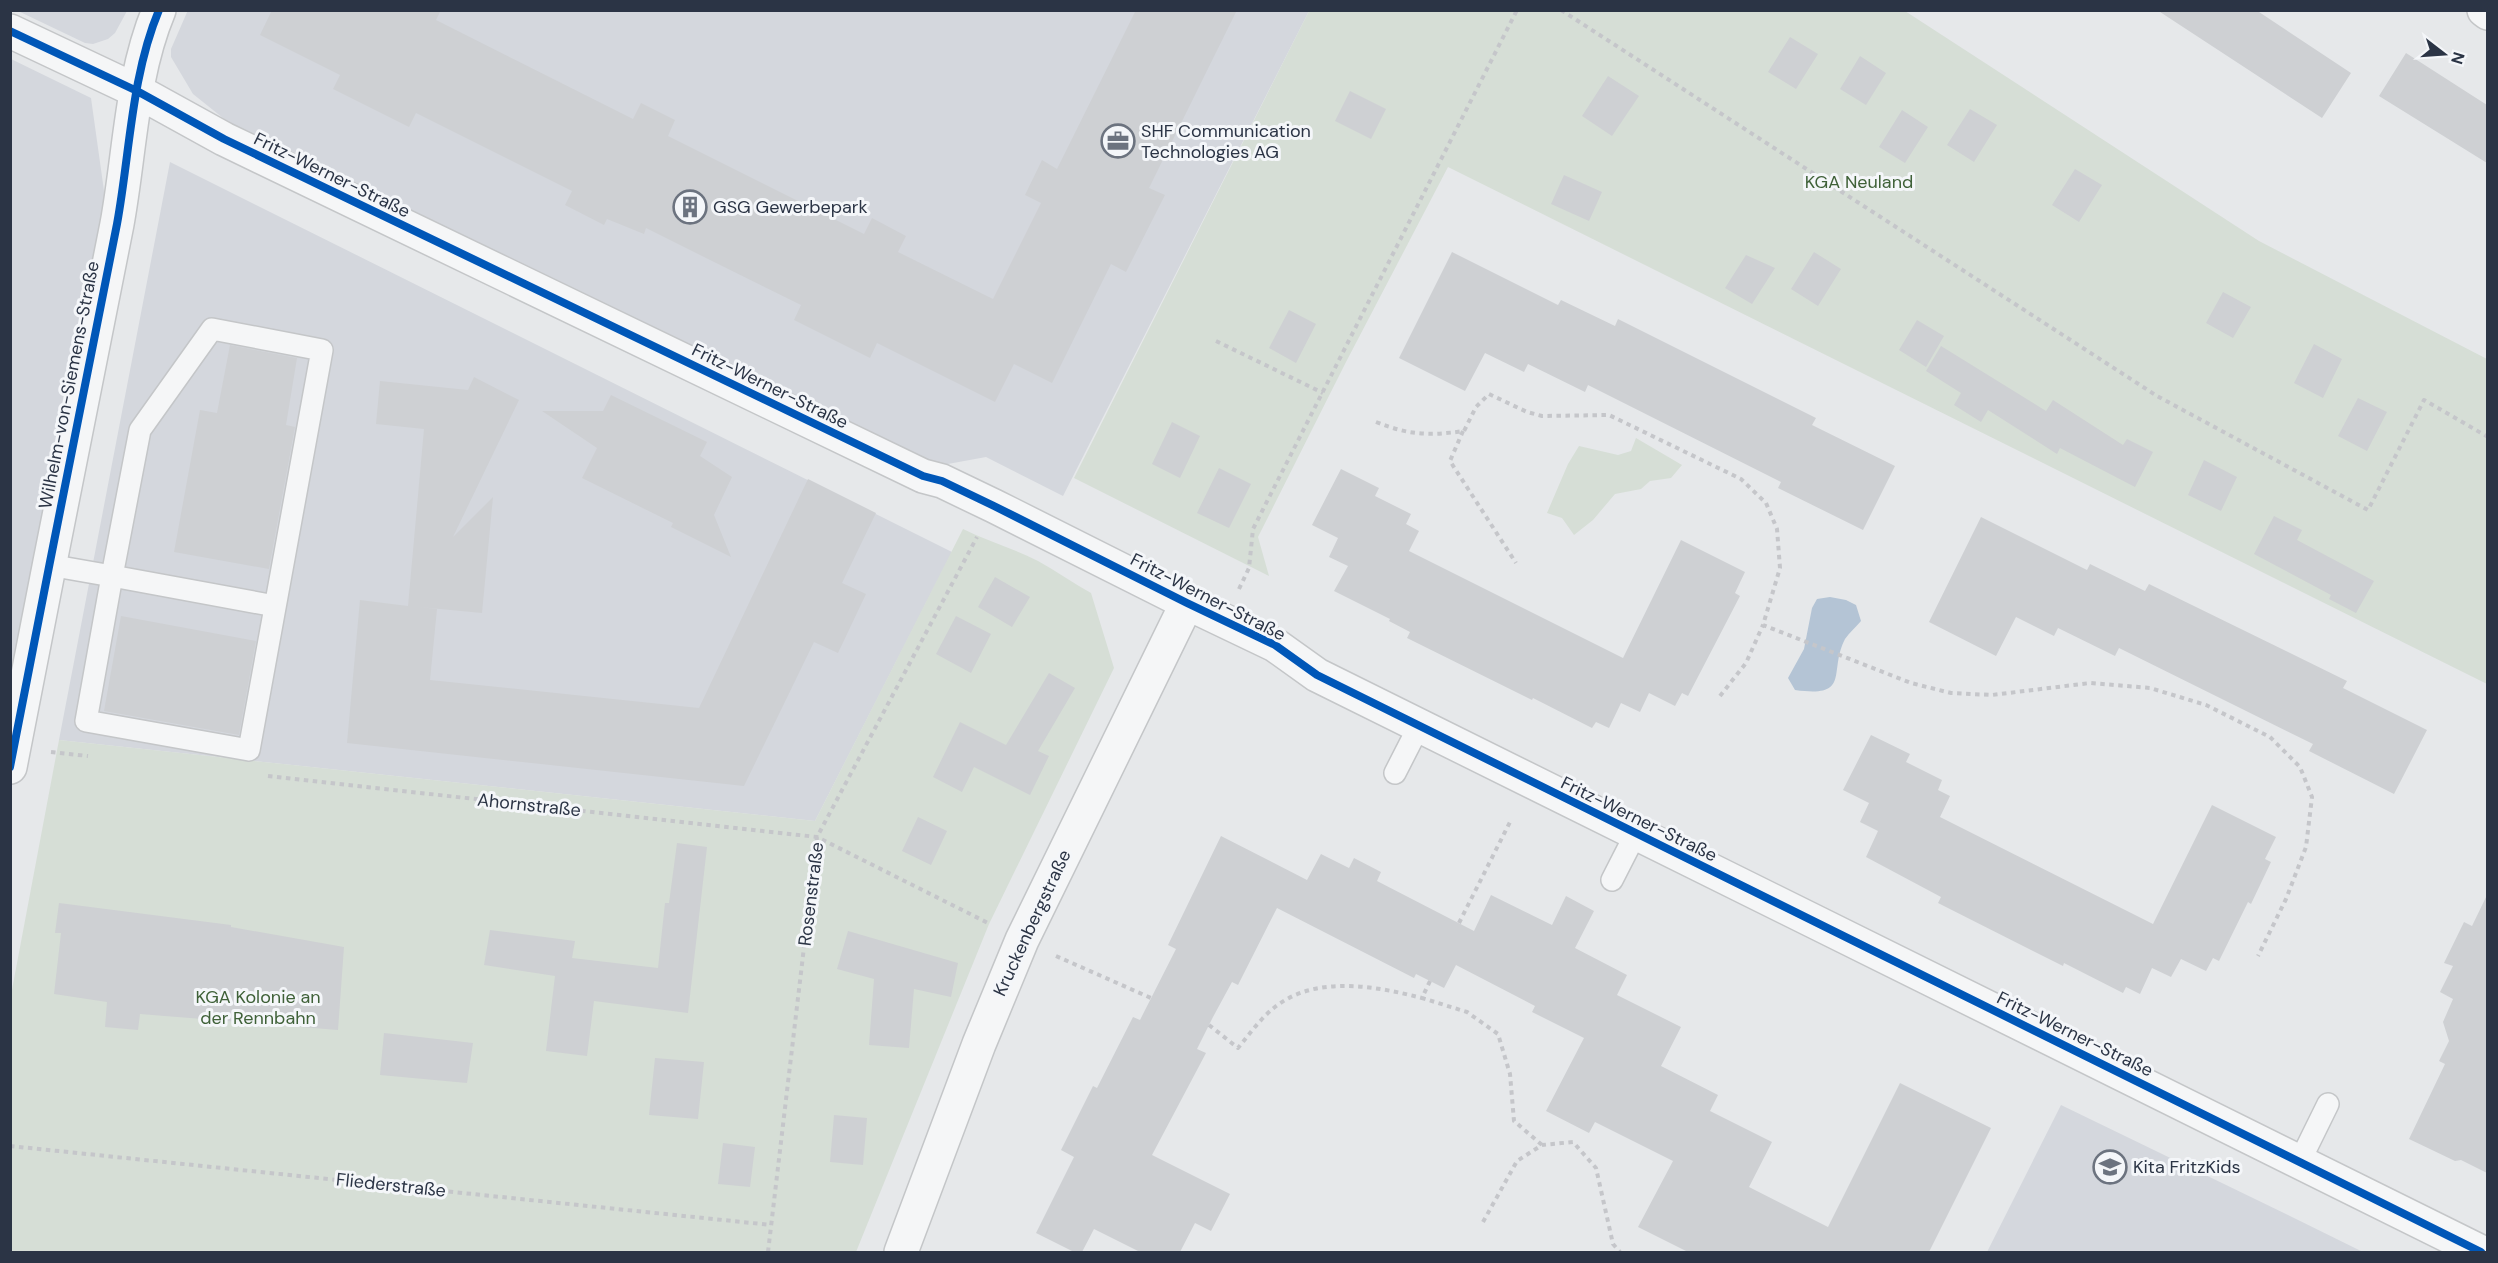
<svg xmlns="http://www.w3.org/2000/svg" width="2498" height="1263" font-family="'DM Sans',sans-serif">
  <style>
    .built { fill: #d4d7dd }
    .green { fill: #d6ded6 }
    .water { fill: #b4c4d5 }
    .building { fill: #ced0d3 }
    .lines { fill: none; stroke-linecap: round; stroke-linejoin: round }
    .service-casing { stroke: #c4c6c8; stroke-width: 24 }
    .minor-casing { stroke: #c4c6c8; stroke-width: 36 }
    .path { stroke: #c5c6ca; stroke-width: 4; stroke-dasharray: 4.5 4.5; stroke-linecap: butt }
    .service { stroke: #f5f6f7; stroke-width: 21 }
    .minor { stroke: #f5f6f7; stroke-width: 33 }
    .cycleway-casing { stroke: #f4f6f9; stroke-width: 11 }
    .cycleway { stroke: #0057b8; stroke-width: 8 }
    .labels { text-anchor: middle; stroke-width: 6; stroke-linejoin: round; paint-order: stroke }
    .poi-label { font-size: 18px; fill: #2b3445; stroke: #f4f6f9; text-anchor: start }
    .street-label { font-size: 18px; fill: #2b3445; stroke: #f4f6f9 }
    .park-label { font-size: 18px; fill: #3f6138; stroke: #f4f6f9 }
  </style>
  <rect width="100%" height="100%" fill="#e6e8ea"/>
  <path class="built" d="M 188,10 L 1309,11 L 1063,496 L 986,457 L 926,468 L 317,173 L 228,122 L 193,94 L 171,57 L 171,49 Z
    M 18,11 L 127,10 L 127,11 L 115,33 L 108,39 L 93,44 L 85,43 Z
    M 11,59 L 91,98 L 105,198 L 11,694 Z
    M 170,162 L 952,552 L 815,821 L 59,740 Z
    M 2061,1105 L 2292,1217 L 2363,1252 L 1987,1252 Z"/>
  <path class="green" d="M 1309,11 L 1905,11 L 2259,241 L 2487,359 L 2487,684 L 1448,167 L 1346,362 L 1258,537 L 1269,576 L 1074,478 Z
    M 1636,438 L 1682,465 L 1671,478 L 1650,481 L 1641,489 L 1615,494 L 1593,520 L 1574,535 L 1562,518 L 1547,513 L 1568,464 L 1579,446 L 1618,455 L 1631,451 Z
    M 963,529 C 987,541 1013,548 1038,561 C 1056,571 1073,583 1091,593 L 1114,668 L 989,924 L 856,1252 L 11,1252 L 11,995 L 59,740 L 815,821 Z"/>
  <path class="water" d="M 1830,597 L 1846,600 L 1856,605 L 1861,621 C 1856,627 1849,633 1845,639 C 1828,672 1852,698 1795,690 L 1788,678 L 1804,649 L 1812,608 L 1817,599 Z"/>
  <path class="building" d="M 272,10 L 441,10 L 436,20 L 633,119 L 641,103 L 675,120 L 668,136 L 864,234 L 872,218 L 906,236 L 898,252 L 993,299 L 1041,203 L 1025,195 L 1042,160 L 1057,169 L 1136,10 L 1237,10 L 1149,188 L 1165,195 L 1126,272 L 1111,264 L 1052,383 L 1014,364 L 995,402 L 877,343 L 870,358 L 794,320 L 801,305 L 704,257 L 646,228 L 644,234 L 607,219 L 604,225 L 565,205 L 572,191 L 416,113 L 409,127 L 333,89 L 340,75 L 260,35 Z
    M 2157,10 L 2256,10 L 2351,73 L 2322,118 Z
    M 1790,37 L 1818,54 L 1796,89 L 1768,72 Z
    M 2406,53 L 2487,105 L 2487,163 L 2379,96 Z
    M 1860,56 L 1886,73 L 1866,105 L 1840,89 Z
    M 1608,76 L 1639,96 L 1612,136 L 1582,116 Z
    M 1350,91 L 1386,109 L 1371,139 L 1335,121 Z
    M 1970,109 L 1997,125 L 1974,162 L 1947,145 Z
    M 1902,110 L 1928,127 L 1905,163 L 1879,147 Z
    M 2075,169 L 2102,185 L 2079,222 L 2052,205 Z
    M 1564,175 L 1602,192 L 1589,221 L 1551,204 Z
    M 1452,252 L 1558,305 L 1561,300 L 1615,326 L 1618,319 L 1816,418 L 1812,425 L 1895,466 L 1863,530 L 1778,488 L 1781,482 L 1588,385 L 1585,392 L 1528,364 L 1524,372 L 1485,353 L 1465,391 L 1399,358 Z
    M 1814,252 L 1841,269 L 1818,306 L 1791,289 Z
    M 1746,255 L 1775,268 L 1752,304 L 1725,288 Z
    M 2223,292 L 2251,307 L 2233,338 L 2206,323 Z
    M 1289,310 L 1316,324 L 1296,363 L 1269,348 Z
    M 1917,320 L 1944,336 L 1926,367 L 1899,350 Z
    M 2314,344 L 2342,359 L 2323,398 L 2294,383 Z
    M 230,345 L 297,358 L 286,425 L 295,427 L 269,569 L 174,552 L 200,410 L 217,413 Z
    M 1941,346 L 2046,411 L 2053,400 L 2123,445 L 2127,439 L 2153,452 L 2135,487 L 2060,448 L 2057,454 L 1988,410 L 1981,422 L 1954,405 L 1961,393 L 1926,371 Z
    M 474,377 L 519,400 L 453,537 L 493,497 L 482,613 L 419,607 L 437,609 L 430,680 L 699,708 L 808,479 L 876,513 L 842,583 L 866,594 L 838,653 L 814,642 L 744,786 L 347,743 L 360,600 L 408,606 L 424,429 L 376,424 L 380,381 L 468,390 Z
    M 611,395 L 707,442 L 700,456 L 732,477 L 714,515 L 731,557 L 671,527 L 673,523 L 582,478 L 597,448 L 542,411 L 603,411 Z
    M 2358,398 L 2387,412 L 2367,451 L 2338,436 Z
    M 1172,422 L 1200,436 L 1180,478 L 1152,464 Z
    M 2204,460 L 2237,477 L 2221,511 L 2188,495 Z
    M 1219,468 L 1251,484 L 1229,528 L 1197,513 Z
    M 1341,469 L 1379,488 L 1375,496 L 1411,514 L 1406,524 L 1419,531 L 1409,551 L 1623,658 L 1681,540 L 1745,572 L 1735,593 L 1740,596 L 1688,696 L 1682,693 L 1675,706 L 1649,693 L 1640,712 L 1621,703 L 1609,728 L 1596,722 L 1592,728 L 1533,698 L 1532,700 L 1407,638 L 1410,632 L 1389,621 L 1390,619 L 1334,591 L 1348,566 L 1329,557 L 1338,538 L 1312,525 Z
    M 2274,516 L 2302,530 L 2297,540 L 2374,581 L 2356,613 L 2329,599 L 2331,595 L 2254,554 Z
    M 1981,517 L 2087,570 L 2090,564 L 2145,591 L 2149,584 L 2347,681 L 2343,688 L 2427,730 L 2394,794 L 2309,751 L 2313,744 L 2119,648 L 2115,656 L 2058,628 L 2054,636 L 2016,617 L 1996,656 L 1929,622 Z
    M 995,577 L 1030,597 L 1012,627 L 978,607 Z
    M 121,616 L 256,641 L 239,735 L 104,711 Z
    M 956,616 L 991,634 L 971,673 L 936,654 Z
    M 1049,673 L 1075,688 L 1038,751 L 1049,756 L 1030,795 L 974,767 L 962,792 L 933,777 L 960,722 L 1006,745 Z
    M 1871,735 L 1910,754 L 1906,762 L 1942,780 L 1938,790 L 1950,796 L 1940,817 L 2153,924 L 2212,805 L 2276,837 L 2265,859 L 2271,862 L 2251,904 L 2248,902 L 2219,961 L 2213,958 L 2206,971 L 2181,959 L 2171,977 L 2152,968 L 2140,994 L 2126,987 L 2123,993 L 2064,963 L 2063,966 L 1938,903 L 1941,897 L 1866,857 L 1878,831 L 1860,822 L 1869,803 L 1843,790 Z
    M 918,817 L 947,831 L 931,865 L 902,851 Z
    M 1221,836 L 1307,880 L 1321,854 L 1349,868 L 1354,858 L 1381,872 L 1377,881 L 1474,931 L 1491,895 L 1552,925 L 1566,896 L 1594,911 L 1575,948 L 1627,975 L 1617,995 L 1681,1027 L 1661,1066 L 1718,1095 L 1710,1111 L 1772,1142 L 1749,1187 L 1828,1227 L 1900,1083 L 1991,1128 L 1929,1252 L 1688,1252 L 1638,1227 L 1673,1161 L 1595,1122 L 1589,1133 L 1546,1111 L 1584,1038 L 1532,1012 L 1535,1006 L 1456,965 L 1444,988 L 1416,974 L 1414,978 L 1277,908 L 1238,985 L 1232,982 L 1213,1017 L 1197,1049 L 1206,1053 L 1152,1155 L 1230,1194 L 1211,1231 L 1195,1223 L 1180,1252 L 1140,1252 L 1094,1229 L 1082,1252 L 1074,1252 L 1036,1233 L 1074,1157 L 1061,1150 L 1093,1086 L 1097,1088 L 1133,1017 L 1140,1020 L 1176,949 L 1168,945 Z
    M 677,843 L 707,847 L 688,1013 L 594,1001 L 587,1056 L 546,1051 L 555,976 L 484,965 L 490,930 L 575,941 L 572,958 L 658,968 L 665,903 L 669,903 Z
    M 2487,895 L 2487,1173 L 2461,1160 L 2455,1161 L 2409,1139 L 2445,1064 L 2439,1061 L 2449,1041 L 2443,1022 L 2453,999 L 2440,992 L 2453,966 L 2444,963 L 2464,922 L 2472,926 Z
    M 59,903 L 231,925 L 231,927 L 344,947 L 338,1030 L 140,1014 L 138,1030 L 105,1027 L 107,1002 L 54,994 L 61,933 L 55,933 Z
    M 848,931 L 958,963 L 951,997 L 914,989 L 909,1048 L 869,1045 L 874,979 L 837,969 Z
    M 384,1033 L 473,1043 L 467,1083 L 380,1075 Z
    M 655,1058 L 704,1062 L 698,1119 L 649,1115 Z
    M 834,1115 L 867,1118 L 863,1165 L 830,1162 Z
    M 723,1143 L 755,1147 L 750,1187 L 718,1184 Z"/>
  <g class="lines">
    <defs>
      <path id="service" d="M 49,565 L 112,576 L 140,430 L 212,329 L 322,350 L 249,750 L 86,721 L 112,576 L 275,606
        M 1395,773 L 1419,726
        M 1612,880 L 1636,833
        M 2299,1163 L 2328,1104"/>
      <path id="minor" d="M 2484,10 L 2488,13
        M 10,31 L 137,91 L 224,139 L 923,476 L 942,481 L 994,506 L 1187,603 L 1275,645 L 1317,675 L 2481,1252
        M 10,767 C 45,586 81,404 117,224 C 130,153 131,77 159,10
        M 901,1252 L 979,1044 L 1022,940 L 1187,603"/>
    </defs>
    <use href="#service" class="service-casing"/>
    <use href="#minor" class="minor-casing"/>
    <path class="path" d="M 1561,10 L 2157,396 L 2368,510 L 2424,400 L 2488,437
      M 1216,341 L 1323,393
      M 1376,422 C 1409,435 1428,436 1464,431 L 1476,407 L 1489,394 L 1527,412 L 1542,416 L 1609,415 L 1741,479 L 1766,503 L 1777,529 L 1780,568 L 1763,625 L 1911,683 L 1951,693 L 1992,695 L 2090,683 L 2150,688 L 2206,705 L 2270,737 L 2300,767 L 2312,797 L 2306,847 L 2286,899 L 2258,956
      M 1463,431 L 1450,461 L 1516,563
      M 1239,589 L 1249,568 L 1253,529 L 1517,10
      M 1720,696 L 1746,663 L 1763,625
      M 51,752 L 88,756
      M 268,776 L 817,837 L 990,924
      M 1459,923 L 1510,822
      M 1056,956 L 1151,998
      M 1430,981 L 1422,998 L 1467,1012 L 1498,1034 L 1510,1074 L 1514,1121 L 1542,1145
      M 1209,1025 L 1238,1048 C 1247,1037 1255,1026 1265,1016 C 1306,973 1371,985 1422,998
      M 10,1146 L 771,1225
      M 1483,1222 L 1517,1161 L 1542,1145 L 1573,1142 L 1596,1168 L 1613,1244 L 1620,1252
      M 768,1252 L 817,837 L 977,537"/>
    <use href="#service" class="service"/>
    <use href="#minor" class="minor"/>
    <defs>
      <path id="cycleway" d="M 10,31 L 137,91 L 224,139 L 923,476 L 942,481 L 994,506 L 1187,603 L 1275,645 L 1317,675 L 2481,1252
        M 10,767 C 45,586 81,404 117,224 C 130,153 131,77 159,10"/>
    </defs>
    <use href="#cycleway" class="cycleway-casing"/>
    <use href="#cycleway" class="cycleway"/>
  </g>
  <defs>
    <symbol id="office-ring" viewBox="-11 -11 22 22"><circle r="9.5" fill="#f4f6f9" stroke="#6c737f" stroke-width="1.5"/><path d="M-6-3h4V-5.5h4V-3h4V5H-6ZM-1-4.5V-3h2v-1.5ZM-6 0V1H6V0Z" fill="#6c737f"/></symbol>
    <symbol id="building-ring" viewBox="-11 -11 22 22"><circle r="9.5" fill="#f4f6f9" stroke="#6c737f" stroke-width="1.5"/><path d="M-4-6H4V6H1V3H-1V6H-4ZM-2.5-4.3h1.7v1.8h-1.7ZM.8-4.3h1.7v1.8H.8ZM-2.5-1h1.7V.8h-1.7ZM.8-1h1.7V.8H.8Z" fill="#6c737f"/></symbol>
    <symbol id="school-ring" viewBox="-11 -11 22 22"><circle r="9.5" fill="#f4f6f9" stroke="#6c737f" stroke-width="1.5"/><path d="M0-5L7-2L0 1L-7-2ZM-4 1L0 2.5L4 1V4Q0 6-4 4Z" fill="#6c737f"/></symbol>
  </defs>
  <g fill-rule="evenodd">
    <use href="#office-ring" x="1099" y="122" width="38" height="38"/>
    <use href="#building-ring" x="671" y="188" width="38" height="38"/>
    <use href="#school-ring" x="2091" y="1148" width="38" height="38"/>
  </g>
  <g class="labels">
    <g class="poi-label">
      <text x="1141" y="137">SHF Communication<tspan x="1141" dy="21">Technologies AG</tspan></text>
      <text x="713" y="213">GSG Gewerbepark</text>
      <text x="2133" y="1173">Kita FritzKids</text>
    </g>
    <g class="street-label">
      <text transform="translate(332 175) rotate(26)" y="6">Fritz-Werner-Straße</text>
      <text transform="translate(69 385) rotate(-79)" y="6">Wilhelm-von-Siemens-Straße</text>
      <text transform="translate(770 386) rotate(26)" y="6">Fritz-Werner-Straße</text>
      <text transform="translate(1208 597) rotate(27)" y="6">Fritz-Werner-Straße</text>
      <text transform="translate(529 805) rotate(6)" y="6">Ahornstraße</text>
      <text transform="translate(1639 819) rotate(26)" y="6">Fritz-Werner-Straße</text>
      <text transform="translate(811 894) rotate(-83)" y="6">Rosenstraße</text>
      <text transform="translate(1032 923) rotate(-65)" y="6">Kruckenbergstraße</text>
      <text transform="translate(2075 1034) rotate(26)" y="6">Fritz-Werner-Straße</text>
      <text transform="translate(391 1185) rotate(6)" y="6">Fliederstraße</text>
    </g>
    <g class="park-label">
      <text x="1859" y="188">KGA Neuland</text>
      <text x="258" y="1003">KGA Kolonie an<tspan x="258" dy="21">der Rennbahn</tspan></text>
    </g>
  </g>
  <rect width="2498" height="1263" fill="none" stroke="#2b3445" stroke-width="24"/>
  <g transform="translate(2444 54) rotate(107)" stroke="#f4f6f9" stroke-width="4.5" paint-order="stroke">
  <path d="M0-4.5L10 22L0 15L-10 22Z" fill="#2b3445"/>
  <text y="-9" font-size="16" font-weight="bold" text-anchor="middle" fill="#2b3445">N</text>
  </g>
</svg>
